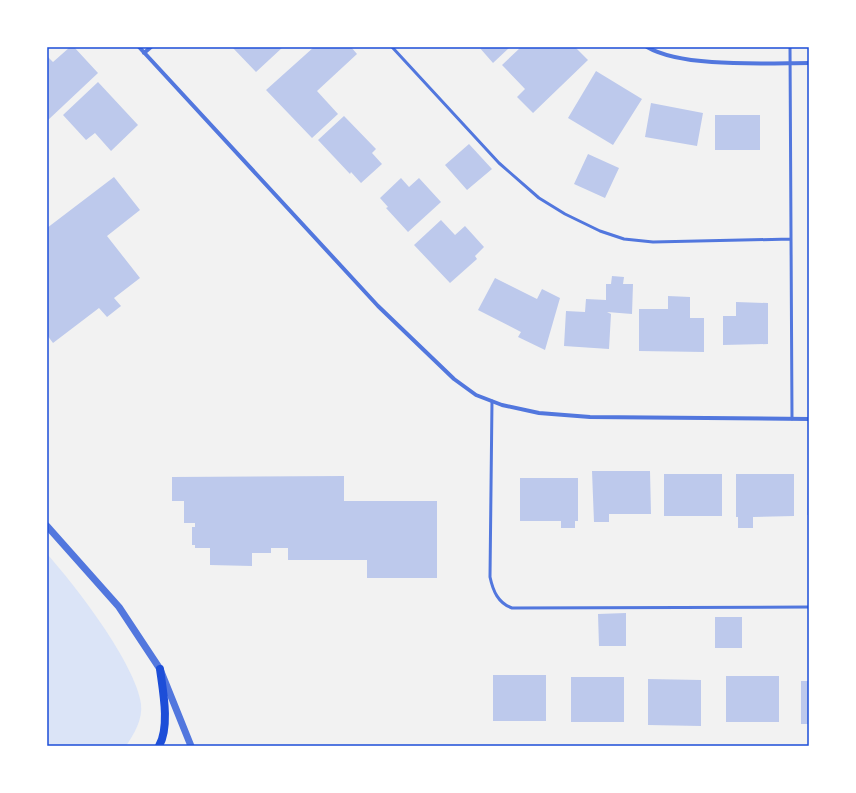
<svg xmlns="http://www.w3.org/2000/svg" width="856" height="793" font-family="'PT Serif',serif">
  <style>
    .green { fill: #dbe4f7 }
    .building { fill: #bdc9ec }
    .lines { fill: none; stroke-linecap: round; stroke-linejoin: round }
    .service { stroke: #5277de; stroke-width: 3 }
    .minor { stroke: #5277de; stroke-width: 4 }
    .tertiary { stroke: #5277de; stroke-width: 7 }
    .secondary { stroke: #1d4ed8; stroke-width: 8 }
    .neatline { fill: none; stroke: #1d4ed8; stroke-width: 1.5 }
  </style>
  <rect width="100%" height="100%" fill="#f2f2f2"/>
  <path class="green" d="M 47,554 C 75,585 135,663 141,704 C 143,719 134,734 126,746 L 47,746 Z"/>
  <path class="building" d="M 70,47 L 74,47 L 98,73 L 47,121 L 47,56 L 53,62 Z
    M 232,47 L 283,47 L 256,72 Z
    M 314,47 L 351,47 L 357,54 L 317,91 L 338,114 L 312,138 L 266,90 Z
    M 479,47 L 510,47 L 493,63 Z
    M 521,47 L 575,47 L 588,60 L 533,113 L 517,97 L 525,89 L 502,65 Z
    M 596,71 L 642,99 L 613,145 L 568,118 Z
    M 98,82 L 138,125 L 111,151 L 95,133 L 86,140 L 63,115 Z
    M 651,103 L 703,113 L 697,146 L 645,137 Z
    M 715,115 L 760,115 L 760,150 L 715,150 Z
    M 344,116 L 376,149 L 372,153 L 382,164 L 361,183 L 351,172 L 350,174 L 318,140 Z
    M 469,144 L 492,169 L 467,190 L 445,165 Z
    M 588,154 L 619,168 L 605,198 L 574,184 Z
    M 114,177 L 140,210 L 107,236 L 140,278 L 114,298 L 121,306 L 107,317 L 99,308 L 53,343 L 47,335 L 47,228 Z
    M 401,178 L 409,187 L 419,178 L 441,202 L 408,232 L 386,208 L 388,207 L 380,198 Z
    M 441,220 L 455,235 L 465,226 L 484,247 L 475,256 L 477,259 L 450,283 L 414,245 Z
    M 612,276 L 624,277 L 623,284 L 633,284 L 632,314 L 607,312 L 611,314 L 609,349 L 564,346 L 566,311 L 585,312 L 586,299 L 606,300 L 606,284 L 611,284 Z
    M 495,278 L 537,299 L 542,289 L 560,298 L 545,350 L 518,337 L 521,332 L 478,310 Z
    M 668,296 L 690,297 L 690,318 L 704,318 L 704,352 L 639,351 L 639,309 L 668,309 Z
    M 736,302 L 768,303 L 768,344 L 723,345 L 723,316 L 736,316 Z
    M 592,471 L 650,471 L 651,514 L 609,514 L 609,522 L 594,522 Z
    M 664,474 L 722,474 L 722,516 L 664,516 Z
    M 736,474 L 794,474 L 794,516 L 753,517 L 753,528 L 738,528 L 738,517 L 736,517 Z
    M 344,476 L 344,501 L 437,501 L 437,578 L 367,578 L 367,560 L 288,560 L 288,548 L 271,548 L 271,553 L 252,553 L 252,566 L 210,565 L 210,548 L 195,548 L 195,545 L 192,545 L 192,527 L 195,527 L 195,523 L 184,523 L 184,501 L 172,501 L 172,477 Z
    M 520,478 L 578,478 L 578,521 L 575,521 L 575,528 L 561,528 L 561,521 L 520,521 Z
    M 808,483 L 809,483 L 809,515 L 807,515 Z
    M 626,613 L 626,646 L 599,646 L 598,614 Z
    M 715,617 L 742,617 L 742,648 L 715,648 Z
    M 493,675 L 546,675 L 546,721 L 493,721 Z
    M 726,676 L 779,676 L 779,722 L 726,722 Z
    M 571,677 L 624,677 L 624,722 L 571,722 Z
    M 648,679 L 701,680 L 701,726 L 648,725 Z
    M 801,681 L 809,681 L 809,724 L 801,724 Z"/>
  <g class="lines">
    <path class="service" d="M 392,47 L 499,163 L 539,198 L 565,214 L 600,231 L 624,239 L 653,242 L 791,239
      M 790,47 L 792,419
      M 492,401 L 490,577 C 493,591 498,603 512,608 L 809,607"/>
    <path class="minor" d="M 139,47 L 378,306 L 454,379 L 476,395 L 502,405 L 539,413 L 590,417 L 809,419
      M 647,47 C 683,68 766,63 809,63
      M 144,53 L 151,47"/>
    <path class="tertiary" d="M 47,526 L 119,607 L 160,669 L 191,746"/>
    <path class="secondary" d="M 159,746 C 170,727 163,691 160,669"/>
  </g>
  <rect width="856" height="793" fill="none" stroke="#ffffff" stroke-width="96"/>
  <rect x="48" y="48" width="760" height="697" class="neatline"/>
</svg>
